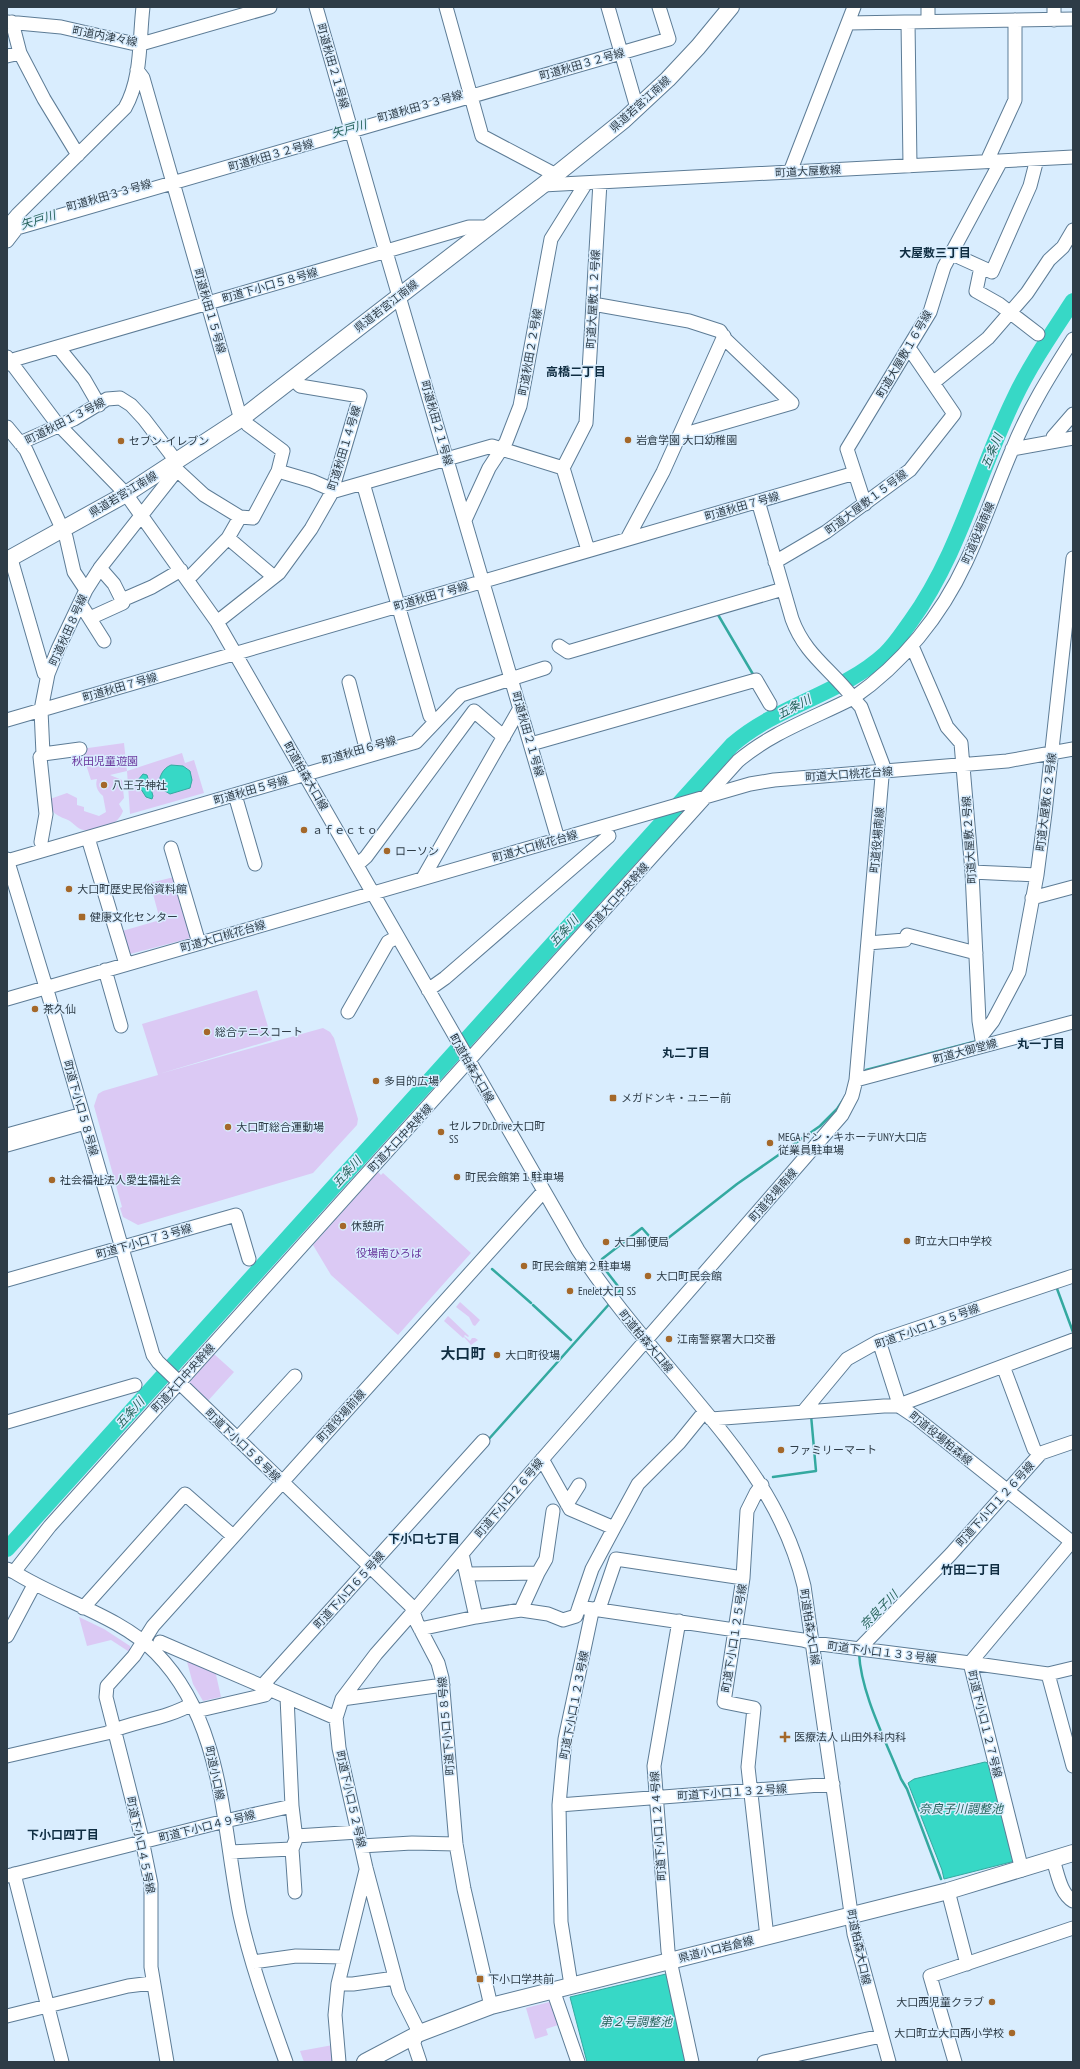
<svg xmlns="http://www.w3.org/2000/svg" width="1080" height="2069" font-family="'PT Sans Narrow','Noto Sans JP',sans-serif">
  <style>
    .green { fill: #dbc9f4 }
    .water { fill: #37d8c6; stroke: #34a9a0 }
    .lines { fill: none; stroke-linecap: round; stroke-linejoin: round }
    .stream { stroke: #34a9a0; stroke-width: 2.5 }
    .river { stroke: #37d8c6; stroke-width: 16 }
    .minor-casing { stroke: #5d7c96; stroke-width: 15 }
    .major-casing { stroke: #5d7c96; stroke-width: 18 }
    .minor { stroke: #fff; stroke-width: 13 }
    .major { stroke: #fff; stroke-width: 16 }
    .poi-dot { fill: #a4682a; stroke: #d9edfe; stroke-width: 1.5 }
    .labels { text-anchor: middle; stroke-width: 3; stroke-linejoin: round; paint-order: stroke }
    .street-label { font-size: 11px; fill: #2e3c47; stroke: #d9edfe }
    .poi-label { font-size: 11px; fill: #2e3c47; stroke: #d9edfe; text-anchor: start }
    .park-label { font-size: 11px; fill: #6b389e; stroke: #d9edfe }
    .water-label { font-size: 12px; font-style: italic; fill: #27645c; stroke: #d9edfe }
    .neighbourhood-label { font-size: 12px; font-weight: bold; fill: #0f2d42; stroke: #d9edfe }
    .district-label { font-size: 15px; font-weight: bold; fill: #0f2d42; stroke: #d9edfe }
  </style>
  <rect width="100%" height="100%" fill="#d9edfe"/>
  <path class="green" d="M 124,743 L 127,771 L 182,753 L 185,763 L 194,760 L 204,793 L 130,814 L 127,771 L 110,775 L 122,780 L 124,798 L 119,804 L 123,811 C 118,825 99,833 84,830 C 77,829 74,823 68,820 C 56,815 50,813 50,799 L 67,793 L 77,798 L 77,805 L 84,807 L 84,811 L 99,816 L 106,812 L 103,796 C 97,791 95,786 97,779 L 91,780 L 81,749 Z
    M 174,877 L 191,938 L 130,954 L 125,951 L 119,932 L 160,920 L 150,883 Z
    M 257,990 L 272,1040 L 159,1074 L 323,1028 L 330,1032 L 334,1038 L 358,1119 L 357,1125 L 313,1173 L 138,1225 L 123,1217 L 120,1208 L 122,1207 L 94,1106 L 98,1094 L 103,1091 L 158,1075 L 142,1024 Z
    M 378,1172 L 381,1175 L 383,1173 L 471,1253 L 398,1335 L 331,1275 L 313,1245 Z
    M 460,1302 L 480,1320 L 475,1326 L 473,1325 L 469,1317 L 456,1307 Z
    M 448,1316 L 469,1336 L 468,1337 L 465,1335 L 464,1336 L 470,1341 L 472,1338 L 475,1338 L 478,1340 L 471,1345 L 464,1337 L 463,1338 L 444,1321 Z
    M 214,1354 L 234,1372 L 206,1403 L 189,1383 Z
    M 79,1617 L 104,1629 L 130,1646 L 131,1653 L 111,1640 L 87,1646 Z
    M 186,1658 L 215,1670 L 221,1697 L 203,1701 L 193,1684 Z
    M 553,2001 L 561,2024 L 546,2029 L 548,2035 L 535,2039 L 526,2008 Z
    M 333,2045 L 334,2057 L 331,2062 L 304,2062 L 300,2051 Z"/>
  <path class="water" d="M 171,765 L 183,766 L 190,771 L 192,780 L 190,788 L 170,794 L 160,788 L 158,785 C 160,776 162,769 171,765 Z
    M 143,774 L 147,775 L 153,796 L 152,799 L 146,797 L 139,786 L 138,780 Z
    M 985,1762 L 990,1764 L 1015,1861 L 944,1879 L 942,1870 L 908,1783 L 914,1779 Z
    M 666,1974 L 670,1976 L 688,2062 L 587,2062 L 570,1997 Z"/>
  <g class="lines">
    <path class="stream" d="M 717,613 L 754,676
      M 864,1073 L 866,1070 L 977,1041
      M 492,1269 L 531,1303
      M 1056,1286 L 1073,1332
      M 615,1296 L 621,1290 L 600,1263 L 602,1259 L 642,1228 L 658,1246 L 737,1184 L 820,1126 L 837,1109 L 847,1094
      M 533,1305 L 571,1340
      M 488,1440 L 611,1302
      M 773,1477 L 816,1471 L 811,1415
      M 859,1653 C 861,1694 886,1741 901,1779 L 907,1789 L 941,1879"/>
    <path class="river" d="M 7,1549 L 732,745 C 776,706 843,693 885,654 C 895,645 903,632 911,621 C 959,554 978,473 1014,399 C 1030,365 1052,333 1073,301"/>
    <defs>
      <path id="minor" d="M 316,7 L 386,252 L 558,839
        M 446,7 L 482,136 L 556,175
        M 608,7 L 637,108
        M 928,7 L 928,22
        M 1054,7 L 1054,20
        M 7,22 L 61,27 L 131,43 L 141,44 L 270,7
        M 12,22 L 20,53 L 44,99 L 78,155
        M 908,22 L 910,166
        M 848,23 L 1073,19
        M 7,56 L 20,53
        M 137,70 L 143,78 L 239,413 L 248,425 L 283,451 L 278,471 L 253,518 L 240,517
        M 987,161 L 1015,100 L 1015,20
        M 790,172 L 854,7
        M 543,185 L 1073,157
        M 7,227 L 18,214 L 125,108 C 142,78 139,41 143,7
        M 7,241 L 17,228 L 669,39 L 659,7
        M 950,253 L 992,272 L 1030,186 L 1037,159
        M 981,267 L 976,291 L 999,304 L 1038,334
        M 593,304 L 689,321 L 720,331 L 726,340 L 792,403
        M 58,347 L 84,379 L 99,405
        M 7,357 L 55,421 L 126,494 L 217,622 L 578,1250 C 611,1301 651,1346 690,1393 C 741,1454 785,1507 804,1586 L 854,1934 L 889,2062
        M 7,364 L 16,359 L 469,227 L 488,227
        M 933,383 L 988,338 L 1027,293 L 1049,260 L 1063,247 L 1073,230
        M 7,427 L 26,450 L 66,537 L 74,572 L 86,590
        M 681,432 L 685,434 L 792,403
        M 1053,440 L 1053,437 L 1073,414
        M 20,443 L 74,419 L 107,399 L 120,398 L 131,405 L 144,419 L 173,457 L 177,470 L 204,495 L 240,517 L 228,538 L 188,579
        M 1012,449 L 1073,438
        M 278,471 L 312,481 L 335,491 L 492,446 L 563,468
        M 363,483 L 430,716
        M 865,504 L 847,449 L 930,312 L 944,267 L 1001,161
        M 465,520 L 489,468 L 506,442 L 520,406 L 551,239 L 586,183
        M 228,538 L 274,577
        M 627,539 L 663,472 L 724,336
        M 588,550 L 563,468 L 586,423 L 600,182
        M 11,559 L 44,673 L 48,674
        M 775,562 L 826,532 L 910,470 L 954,414 L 909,348
        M 100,568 L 114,584 L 122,600 L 152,587 L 181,570
        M 80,603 L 104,641
        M 90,618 L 123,603 L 122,600
        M 217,622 L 279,573 L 311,529 L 331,494 L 360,396 L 300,386 L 293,379
        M 559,646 L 568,652 L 783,589
        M 912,646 L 947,727 L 961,743 L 972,872 L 979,1021 L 983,1046
        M 349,682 L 366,748
        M 7,720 L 855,473
        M 531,744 L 756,680 L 770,704
        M 43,754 L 80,749
        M 235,795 L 255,864
        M 88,838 L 126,964
        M 41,842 L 46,814 L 40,757 L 43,754 L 41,710 L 48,674 L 58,649 L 86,590 L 100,568 L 177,470
        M 171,848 L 199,943
        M 7,859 L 49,997 L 153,1355 L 158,1362 L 411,1606 L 417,1623 L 438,1663 L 442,1678 L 456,1844 L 464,1889 L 491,2006
        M 7,861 L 416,742 L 461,695 L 545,668
        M 357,865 L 366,857 L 474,711 L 504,737
        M 972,872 L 1037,875
        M 423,878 L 520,708
        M 1032,898 L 1073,887
        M 868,943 L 905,940 L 907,935 L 976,953
        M 105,970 L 121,1026
        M 428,990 L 445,978 L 609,836
        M 7,999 L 750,784 L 774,780 L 1007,761 L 1073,749
        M 348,1012 L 388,942 L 397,937
        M 982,1035 L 993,1021 L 1019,972 L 1037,875 L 1045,813 L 1073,558
        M 856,1080 L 1073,1022
        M 7,1135 L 83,1114
        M 7,1145 L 85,1123
        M 7,1280 L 236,1215 L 249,1259
        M 879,1341 L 900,1407 L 907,1402 L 1073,1340
        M 1003,1366 L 1034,1449
        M 803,1412 L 847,1359 L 879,1341 L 1073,1276
        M 711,1419 L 884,1406 L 899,1406 L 914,1416 L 1073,1543
        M 7,1422 L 135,1385
        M 237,1439 L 295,1376
        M 542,1459 L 570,1509 L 614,1528 L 638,1484 L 679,1443 L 705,1411
        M 762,1485 L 756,1493 L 747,1511 L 743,1578 L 724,1702 L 754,1708 L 748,1767 L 767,1937
        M 567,1504 L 579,1485
        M 462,1554 L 476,1617 L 521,1610 L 548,1614 L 563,1620 L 576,1616 L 579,1607 L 803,1640 L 813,1643 L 970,1663 L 1048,1674 L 1073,1668
        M 7,1569 L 14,1572 L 50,1526 L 738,761 C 772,732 814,718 853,698 C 831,669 805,655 792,619 L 758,501
        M 14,1572 C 58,1600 120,1616 156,1653 C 224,1722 222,1826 240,1915 C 251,1965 269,2014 286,2062
        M 467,1574 L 538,1573 L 546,1559 L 553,1511
        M 579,1607 L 592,1569 L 614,1528
        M 83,1608 L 185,1494 L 233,1536
        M 521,1610 L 538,1573
        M 679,1621 L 654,1766 L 668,1951 L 692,2062
        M 420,1629 L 476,1617
        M 7,1636 L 34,1585
        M 160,1642 L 336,1718 L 339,1748 L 366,1868 L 399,1992 L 417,2028 L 414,2044 L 420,2062
        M 859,1649 L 951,1554 L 1041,1453 L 1073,1442
        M 1048,1674 L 1073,1766
        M 262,1686 L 483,1441
        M 287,1697 L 292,1806 L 296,1839 L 292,1849 L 295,1892
        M 342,1699 L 443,1685
        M 196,1711 L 265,1695 L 270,1689
        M 336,1718 L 342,1699 L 376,1654 L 413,1612 L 525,1479 L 842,1115 L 852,1096 L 856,1080 L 883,765 L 861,707 L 853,698 C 902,664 941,616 966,562 C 983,526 996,487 1012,450 C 1028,410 1050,375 1073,339
        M 7,1756 L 107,1733 C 134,1721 166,1719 192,1704
        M 559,1805 L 833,1784
        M 296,1836 L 358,1832
        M 361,1846 L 412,1843 L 456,1844
        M 230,1852 L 292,1849
        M 1053,1860 C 1058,1874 1060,1893 1073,1901
        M 1022,1870 L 970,1663 L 1073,1540
        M 14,1874 L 62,2062
        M 7,1876 L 225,1821 L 292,1806
        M 948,1891 L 967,1964
        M 253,1962 L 296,1956 L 344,1957
        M 338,1984 L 353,1984 L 395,1978
        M 571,1985 L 561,1922 L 559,1805 L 565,1739 L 592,1612 L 600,1606 L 616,1559 L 743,1578
        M 553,1990 L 578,2062
        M 7,2016 L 128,1986 L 152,1983
        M 167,2062 L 151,1967 L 151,1884 L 141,1835 L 106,1697 L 107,1686 L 134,1656 L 153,1626 L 543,1192
        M 339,2062 L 335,2015 L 338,1984 L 366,1870
        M 764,2062 L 881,2036
        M 955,2062 L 930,1976 L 1073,1928"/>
      <path id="major" d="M 7,560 L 126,494 L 242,418 L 543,185 L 624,120 L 668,79 L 698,47 L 731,7
        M 365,2062 L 420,2033 L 491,2006 L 948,1891 L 1073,1853"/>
    </defs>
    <use href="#minor" class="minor-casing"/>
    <use href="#major" class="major-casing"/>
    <use href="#minor" class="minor"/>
    <use href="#major" class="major"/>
  </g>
  <g class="poi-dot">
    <circle cx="628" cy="440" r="4"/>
    <circle cx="121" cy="441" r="4"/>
    <circle cx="104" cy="785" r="4"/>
    <circle cx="304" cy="830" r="4"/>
    <circle cx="387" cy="851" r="4"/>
    <circle cx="69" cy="889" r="4"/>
    <rect x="78" y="913" width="8" height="8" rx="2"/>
    <circle cx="35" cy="1009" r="4"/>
    <circle cx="207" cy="1032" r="4"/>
    <circle cx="376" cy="1081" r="4"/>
    <rect x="609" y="1094" width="8" height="8" rx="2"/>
    <circle cx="228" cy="1127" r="4"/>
    <circle cx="441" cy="1132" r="4"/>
    <circle cx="770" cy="1143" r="4"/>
    <circle cx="457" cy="1177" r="4"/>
    <circle cx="52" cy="1180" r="4"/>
    <circle cx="343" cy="1226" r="4"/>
    <circle cx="907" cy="1241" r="4"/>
    <circle cx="606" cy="1242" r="4"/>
    <circle cx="524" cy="1266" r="4"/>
    <circle cx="648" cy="1276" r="4"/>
    <circle cx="570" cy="1291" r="4"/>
    <circle cx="669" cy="1339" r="4"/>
    <circle cx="497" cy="1355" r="4"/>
    <circle cx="781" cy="1450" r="4"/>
    <path d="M783 1731h4v4h4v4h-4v4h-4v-4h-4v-4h4z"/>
    <rect x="476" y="1975" width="8" height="8" rx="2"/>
    <circle cx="992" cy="2002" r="4"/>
    <circle cx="1012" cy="2033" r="4"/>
  </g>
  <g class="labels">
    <g class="street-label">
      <text transform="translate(105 36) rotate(11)" y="4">町道内津々線</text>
      <text transform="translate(582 64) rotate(-16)" y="4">町道秋田３２号線</text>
      <text transform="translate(333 66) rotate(74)" y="4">町道秋田２１号線</text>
      <text transform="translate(640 104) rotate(-42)" y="4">県道若宮江南線</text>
      <text transform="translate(420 106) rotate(-16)" y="4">町道秋田３３号線</text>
      <text transform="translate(271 155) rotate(-16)" y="4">町道秋田３２号線</text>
      <text transform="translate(808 171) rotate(-3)" y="4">町道大屋敷線</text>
      <text transform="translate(109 195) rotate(-16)" y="4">町道秋田３３号線</text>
      <text transform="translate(270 285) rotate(-16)" y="4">町道下小口５８号線</text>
      <text transform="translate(593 299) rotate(-87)" y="4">町道大屋敷１２号線</text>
      <text transform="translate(386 306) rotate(-38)" y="4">県道若宮江南線</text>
      <text transform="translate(210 311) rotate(74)" y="4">町道秋田１５号線</text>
      <text transform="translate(530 352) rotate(-80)" y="4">町道秋田２２号線</text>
      <text transform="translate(904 354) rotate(-60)" y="4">町道大屋敷１６号線</text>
      <text transform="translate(65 421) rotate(-27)" y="4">町道秋田１３号線</text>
      <text transform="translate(437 423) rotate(74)" y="4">町道秋田２１号線</text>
      <text transform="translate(344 448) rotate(-73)" y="4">町道秋田１４号線</text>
      <text transform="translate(123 494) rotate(-31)" y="4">県道若宮江南線</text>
      <text transform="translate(866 502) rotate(-37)" y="4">町道大屋敷１５号線</text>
      <text transform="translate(742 506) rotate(-16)" y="4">町道秋田７号線</text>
      <text transform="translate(978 533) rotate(-67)" y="4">町道役場南線</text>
      <text transform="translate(431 596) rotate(-16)" y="4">町道秋田７号線</text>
      <text transform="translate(68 630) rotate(-66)" y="4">町道秋田８号線</text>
      <text transform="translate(120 687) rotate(-16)" y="4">町道秋田７号線</text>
      <text transform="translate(528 734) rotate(74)" y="4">町道秋田２１号線</text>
      <text transform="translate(359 750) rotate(-16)" y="4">町道秋田６号線</text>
      <text transform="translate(849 774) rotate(-4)" y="4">町道大口桃花台線</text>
      <text transform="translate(306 776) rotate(60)" y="4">町道柏森大口線</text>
      <text transform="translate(251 790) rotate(-16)" y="4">町道秋田５号線</text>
      <text transform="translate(1046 802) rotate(-83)" y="4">町道大屋敷６２号線</text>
      <text transform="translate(877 840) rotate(-85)" y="4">町道役場南線</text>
      <text transform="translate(969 840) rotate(-94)" y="4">町道大屋敷２号線</text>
      <text transform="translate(535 846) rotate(-16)" y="4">町道大口桃花台線</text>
      <text transform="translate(617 897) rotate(-48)" y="4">町道大口中央幹線</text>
      <text transform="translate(223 936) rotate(-16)" y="4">町道大口桃花台線</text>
      <text transform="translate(965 1051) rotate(-15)" y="4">町道大御堂線</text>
      <text transform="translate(472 1068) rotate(60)" y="4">町道柏森大口線</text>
      <text transform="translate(81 1108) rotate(74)" y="4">町道下小口５８号線</text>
      <text transform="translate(400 1138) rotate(-47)" y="4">町道大口中央幹線</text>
      <text transform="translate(773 1195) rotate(-49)" y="4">町道役場南線</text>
      <text transform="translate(144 1241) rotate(-16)" y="4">町道下小口７３号線</text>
      <text transform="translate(927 1326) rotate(-20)" y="4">町道下小口１３５号線</text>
      <text transform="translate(646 1341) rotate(50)" y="4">町道柏森大口線</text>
      <text transform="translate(183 1378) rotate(-48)" y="4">町道大口中央幹線</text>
      <text transform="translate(341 1416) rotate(-48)" y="4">町道役場前線</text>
      <text transform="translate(941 1438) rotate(39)" y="4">町道役場柏森線</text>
      <text transform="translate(243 1445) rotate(44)" y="4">町道下小口５８号線</text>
      <text transform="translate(509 1498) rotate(-50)" y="4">町道下小口２６号線</text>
      <text transform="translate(995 1504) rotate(-48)" y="4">町道下小口１２６号線</text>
      <text transform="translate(349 1590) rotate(-48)" y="4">町道下小口６５号線</text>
      <text transform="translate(810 1627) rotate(81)" y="4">町道柏森大口線</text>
      <text transform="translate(734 1638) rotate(-81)" y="4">町道下小口１２５号線</text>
      <text transform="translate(882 1652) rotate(7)" y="4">町道下小口１３３号線</text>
      <text transform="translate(574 1705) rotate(-79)" y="4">町道下小口１２３号線</text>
      <text transform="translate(985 1724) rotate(76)" y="4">町道下小口１２７号線</text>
      <text transform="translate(446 1726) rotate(-95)" y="4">町道下小口５８号線</text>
      <text transform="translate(215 1773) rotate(78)" y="4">町道小口線</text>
      <text transform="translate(732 1792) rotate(-4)" y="4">町道下小口１３２号線</text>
      <text transform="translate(351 1799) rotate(77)" y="4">町道下小口５２号線</text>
      <text transform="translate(207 1826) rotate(-14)" y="4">町道下小口４９号線</text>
      <text transform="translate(658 1826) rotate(-94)" y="4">町道下小口１２４号線</text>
      <text transform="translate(141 1845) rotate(78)" y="4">町道下小口４５号線</text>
      <text transform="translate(859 1947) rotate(78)" y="4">町道柏森大口線</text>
      <text transform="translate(716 1949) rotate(-14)" y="4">県道小口岩倉線</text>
    </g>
    <g class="poi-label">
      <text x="636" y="444">岩倉学園 大口幼稚園</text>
      <text x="129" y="445">セブン-イレブン</text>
      <text x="112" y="789">八王子神社</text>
      <text x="312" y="834">ａｆｅｃｔｏ</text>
      <text x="395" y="855">ローソン</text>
      <text x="77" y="893">大口町歴史民俗資料館</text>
      <text x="90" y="921">健康文化センター</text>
      <text x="43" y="1013">茶久仙</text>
      <text x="215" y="1036">総合テニスコート</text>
      <text x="384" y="1085">多目的広場</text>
      <text x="621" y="1102">メガドンキ・ユニー前</text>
      <text x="449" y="1130">セルフDr.Drive大口町<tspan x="449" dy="13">SS</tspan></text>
      <text x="236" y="1131">大口町総合運動場</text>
      <text x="778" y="1141">MEGAドン・キホーテUNY大口店<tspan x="778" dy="13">従業員駐車場</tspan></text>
      <text x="465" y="1181">町民会館第１駐車場</text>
      <text x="60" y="1184">社会福祉法人愛生福祉会</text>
      <text x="351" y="1230">休憩所</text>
      <text x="915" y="1245">町立大口中学校</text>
      <text x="614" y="1246">大口郵便局</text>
      <text x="532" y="1270">町民会館第２駐車場</text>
      <text x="656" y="1280">大口町民会館</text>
      <text x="578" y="1295">EneJet大口 SS</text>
      <text x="677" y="1343">江南警察署大口交番</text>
      <text x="505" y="1359">大口町役場</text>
      <text x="789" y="1454">ファミリーマート</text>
      <text x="794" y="1741">医療法人 山田外科内科</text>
      <text x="488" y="1983">下小口学共前</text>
      <text x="984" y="2006" text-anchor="end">大口西児童クラブ</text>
      <text x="1004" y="2037" text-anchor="end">大口町立大口西小学校</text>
    </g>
    <g class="park-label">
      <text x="105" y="765">秋田児童遊園</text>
      <text x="389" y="1257">役場南ひろば</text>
    </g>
    <g class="water-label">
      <text transform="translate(349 129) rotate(-16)" y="4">矢戸川</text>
      <text transform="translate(38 220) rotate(-18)" y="4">矢戸川</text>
      <text transform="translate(992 451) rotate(-67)" y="4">五条川</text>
      <text transform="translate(794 707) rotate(-28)" y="4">五条川</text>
      <text transform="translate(564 931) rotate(-48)" y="4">五条川</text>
      <text transform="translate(347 1172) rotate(-48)" y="4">五条川</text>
      <text transform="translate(130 1413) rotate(-48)" y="4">五条川</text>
      <text transform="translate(879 1610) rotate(-46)" y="4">奈良子川</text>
      <text x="961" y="1813">奈良子川調整池</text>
      <text x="636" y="2026">第２号調整池</text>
    </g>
    <g class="neighbourhood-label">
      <text x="935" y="257">大屋敷三丁目</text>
      <text x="576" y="376">高橋二丁目</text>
      <text x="1041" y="1048">丸一丁目</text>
      <text x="686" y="1057">丸二丁目</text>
      <text x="424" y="1543">下小口七丁目</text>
      <text x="971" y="1574">竹田二丁目</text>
      <text x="63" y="1839">下小口四丁目</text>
    </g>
    <g class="district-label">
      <text x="463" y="1359">大口町</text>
    </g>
  </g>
  <rect width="1080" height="2069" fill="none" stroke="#2e3c47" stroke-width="16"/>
</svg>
